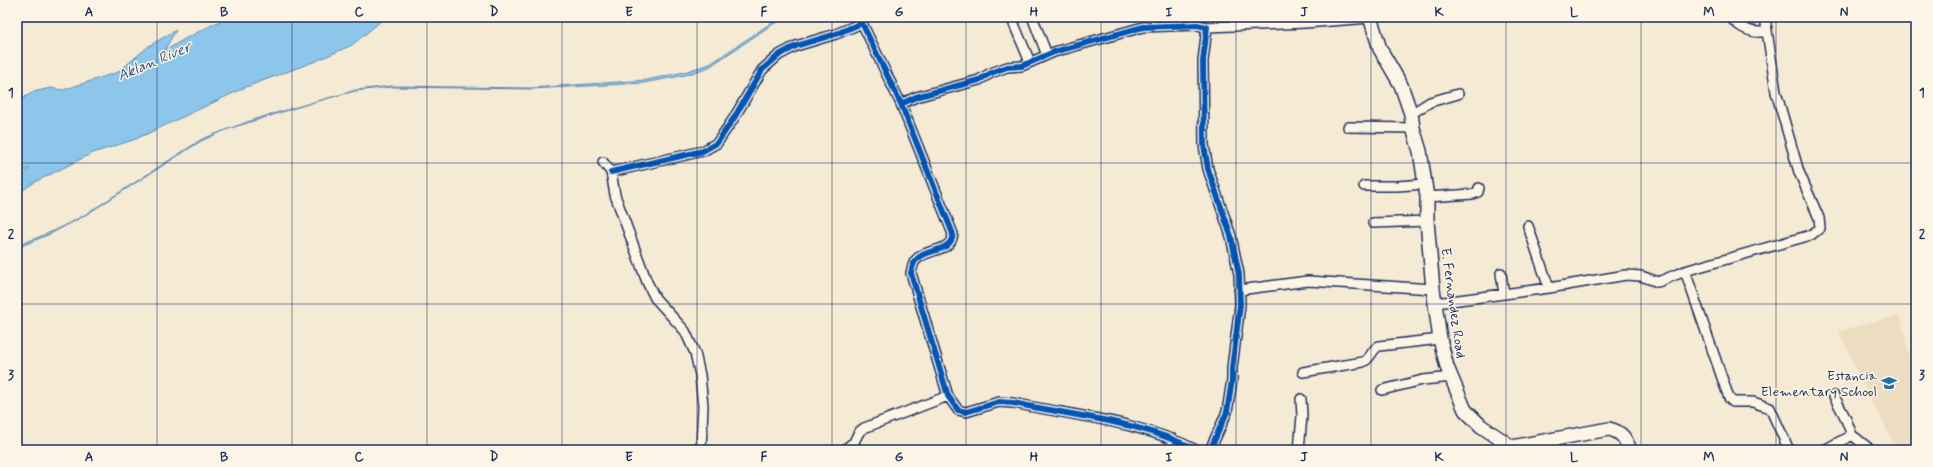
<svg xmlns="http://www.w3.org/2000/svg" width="1933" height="467" font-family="Mynerve,sans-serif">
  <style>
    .built { fill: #edddc0 }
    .water { fill: #8cc7eb; stroke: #5f8ab3 }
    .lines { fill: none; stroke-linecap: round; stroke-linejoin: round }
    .street-casing { stroke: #1b2f5e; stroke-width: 12 }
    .secondary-casing { stroke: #1b2f5e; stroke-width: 16 }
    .street { stroke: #fcf5e5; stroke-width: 9 }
    .secondary { stroke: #fcf5e5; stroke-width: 13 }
    .cycleway-casing { stroke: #fcf5e5; stroke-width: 8 }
    .cycleway { stroke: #0057b8; stroke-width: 6 }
    .grid { fill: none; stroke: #1b2f5e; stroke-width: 1; stroke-opacity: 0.55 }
    .labels { text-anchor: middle; stroke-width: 3; stroke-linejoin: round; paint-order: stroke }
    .street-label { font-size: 14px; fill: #1b2f5e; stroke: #fcf5e5 }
    .poi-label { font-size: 14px; fill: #1b2f5e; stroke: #fcf5e5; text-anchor: end }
    .water-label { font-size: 15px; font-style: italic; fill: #375581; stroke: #fcf5e5 }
    .neatline { fill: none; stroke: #1b2f5e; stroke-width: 1.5 }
    .grid-label { font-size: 13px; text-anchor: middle; font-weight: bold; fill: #1b2f5e }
  </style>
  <rect width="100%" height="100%" fill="#f5ead4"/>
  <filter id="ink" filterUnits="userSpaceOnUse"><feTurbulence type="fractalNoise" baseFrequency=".025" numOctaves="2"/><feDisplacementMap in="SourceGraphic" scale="8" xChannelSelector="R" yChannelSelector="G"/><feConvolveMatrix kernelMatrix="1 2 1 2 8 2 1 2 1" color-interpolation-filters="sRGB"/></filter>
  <g filter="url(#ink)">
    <path class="built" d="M 1900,315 L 1916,386 L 1916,450 L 1897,450 L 1861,380 L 1839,331 Z"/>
    <path class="water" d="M 228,17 L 386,17 L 352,45 L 316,61 L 246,87 L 136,139 L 93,153 L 35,182 L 17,194 L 17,184 L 29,169 L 17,174 L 17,102 L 33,92 L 50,88 L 63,90 L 118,72 L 149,46 L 176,30 L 164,51 L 188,37 Z
      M 783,17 L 789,17 L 773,24 L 709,67 L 686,75 L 643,83 L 531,89 L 391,87 L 355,91 L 311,103 L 228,129 L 201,141 L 84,216 L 52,233 L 17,248 L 17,246 L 53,231 L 83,216 L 202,139 L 255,119 L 356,90 L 392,86 L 530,88 L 647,80 L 684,72 L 710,64 L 771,23 Z"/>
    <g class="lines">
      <defs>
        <path id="street" d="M 1011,17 L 1030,62
          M 1034,17 L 1033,19 L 1047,55
          M 1730,17 C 1739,27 1752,35 1767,31
          M 1207,27 L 1305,23 L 1370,18
          M 901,104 L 916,97 L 979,80 L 991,73 L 1007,67 L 1022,66 L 1054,52 L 1143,27 L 1197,25 L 1207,27 L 1203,61 L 1204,145 L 1208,169 L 1231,236 L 1239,274 L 1240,305 L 1232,368 L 1232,380 L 1227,412 L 1210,450
          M 1411,114 L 1430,102 L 1458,94
          M 1348,127 L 1413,128
          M 603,162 L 611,172 L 615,195 L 647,282 L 655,298 L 685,331 L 695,353 L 700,375 L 703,406 L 701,450
          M 611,172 L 703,151 L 717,143 L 734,118 L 762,70 L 779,55 L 796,46 L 836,34 L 862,23 L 901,104 L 953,234 C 951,254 926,247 915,261 C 913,264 912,269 911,273 L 948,396 L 958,410 L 966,412 L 999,402 L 1013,403 C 1074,416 1140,421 1196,450
          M 1364,186 L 1397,186 L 1425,184
          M 1427,197 L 1473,194 L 1478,192 L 1479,188
          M 1373,223 L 1427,221
          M 1528,226 L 1549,288
          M 1685,271 L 1729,398 L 1733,402 L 1753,402 L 1770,408 L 1789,450
          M 1501,273 L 1504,294
          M 1239,290 L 1308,281 L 1433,289
          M 1436,303 L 1549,288 L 1626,275 L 1641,276 L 1658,282 L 1685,271 L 1811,235 L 1820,228 L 1819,218 L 1799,172 L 1776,92 L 1765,17
          M 1303,372 L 1363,362 C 1371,359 1371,350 1379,346 L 1440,339
          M 1382,390 L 1423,380 L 1452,377
          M 1834,396 L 1845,417 L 1852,435 L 1871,450
          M 844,450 L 854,442 L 859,432 L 864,428 L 948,396
          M 1169,450 L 1173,439
          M 1299,450 L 1302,416 L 1301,399
          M 1824,450 L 1852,435"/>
        <path id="secondary" d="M 1370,17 L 1380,49 L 1401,85 L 1411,114 L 1413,128 L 1420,151 L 1427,197 L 1427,221 L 1433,289 L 1440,339 L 1447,367 L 1465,410 L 1481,426 L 1512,447 L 1609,429 C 1622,432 1625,438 1630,450"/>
      </defs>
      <use href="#street" class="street-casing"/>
      <use href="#secondary" class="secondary-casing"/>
      <use href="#street" class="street"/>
      <use href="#secondary" class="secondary"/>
      <defs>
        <path id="cycleway" d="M 901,104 L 916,97 L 979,80 L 991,73 L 1007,67 L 1022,66 L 1054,52 L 1143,27 L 1197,25 L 1207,27 L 1203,61 L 1204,145 L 1208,169 L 1231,236 L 1239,274 L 1240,305 L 1232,368 L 1232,380 L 1227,412 L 1210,450
          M 611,172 L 703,151 L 717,143 L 734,118 L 762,70 L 779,55 L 796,46 L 836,34 L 862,23 L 901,104 L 953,234 C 951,254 926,247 915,261 C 913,264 912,269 911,273 L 948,396 L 958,410 L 966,412 L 999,402 L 1013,403 C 1074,416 1140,421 1196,450"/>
      </defs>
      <use href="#cycleway" class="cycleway-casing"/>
      <use href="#cycleway" class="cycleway"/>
    </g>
  </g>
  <path class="grid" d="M 157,17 L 157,450M 292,17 L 292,450M 427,17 L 427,450M 562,17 L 562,450M 697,17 L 697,450M 832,17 L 832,450M 966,17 L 966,450M 1101,17 L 1101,450M 1236,17 L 1236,450M 1371,17 L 1371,450M 1506,17 L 1506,450M 1641,17 L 1641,450M 1776,17 L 1776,450M 17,163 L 1916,163M 17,304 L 1916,304"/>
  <defs>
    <symbol id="school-bare" viewBox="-9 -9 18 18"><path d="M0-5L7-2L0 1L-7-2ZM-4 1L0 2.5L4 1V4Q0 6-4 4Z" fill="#1f6fb2" stroke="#fcf5e5" stroke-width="2.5" paint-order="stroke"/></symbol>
  </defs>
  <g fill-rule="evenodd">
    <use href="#school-bare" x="1878" y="372" width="22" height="22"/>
  </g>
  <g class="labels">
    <g class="street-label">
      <text transform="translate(1454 303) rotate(82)" y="5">E. Fernandez Road</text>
    </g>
    <g class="poi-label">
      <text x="1877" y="380">Estancia<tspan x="1877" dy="16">Elementary School</tspan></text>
    </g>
    <g class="water-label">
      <text transform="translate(154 61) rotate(-23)" y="5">Aklan River</text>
    </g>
  </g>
  <rect width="1933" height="467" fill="none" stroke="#fcf5e5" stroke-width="44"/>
  <rect x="22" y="22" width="1889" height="423" class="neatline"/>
  <g class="grid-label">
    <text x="89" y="16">A</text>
    <text x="224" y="16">B</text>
    <text x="359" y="16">C</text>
    <text x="494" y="16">D</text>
    <text x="629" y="16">E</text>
    <text x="764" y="16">F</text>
    <text x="899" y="16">G</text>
    <text x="1034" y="16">H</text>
    <text x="1169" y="16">I</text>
    <text x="1304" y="16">J</text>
    <text x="1439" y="16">K</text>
    <text x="1574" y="16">L</text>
    <text x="1709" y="16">M</text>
    <text x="1844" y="16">N</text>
    <text x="11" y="97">1</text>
    <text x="1922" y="97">1</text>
    <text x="11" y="238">2</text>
    <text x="1922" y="238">2</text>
    <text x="11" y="379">3</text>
    <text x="1922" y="379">3</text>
    <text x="89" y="461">A</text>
    <text x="224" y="461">B</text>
    <text x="359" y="461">C</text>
    <text x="494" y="461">D</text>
    <text x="629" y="461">E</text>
    <text x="764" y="461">F</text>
    <text x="899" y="461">G</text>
    <text x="1034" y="461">H</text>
    <text x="1169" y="461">I</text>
    <text x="1304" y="461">J</text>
    <text x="1439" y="461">K</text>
    <text x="1574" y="461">L</text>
    <text x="1709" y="461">M</text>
    <text x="1844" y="461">N</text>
  </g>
</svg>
